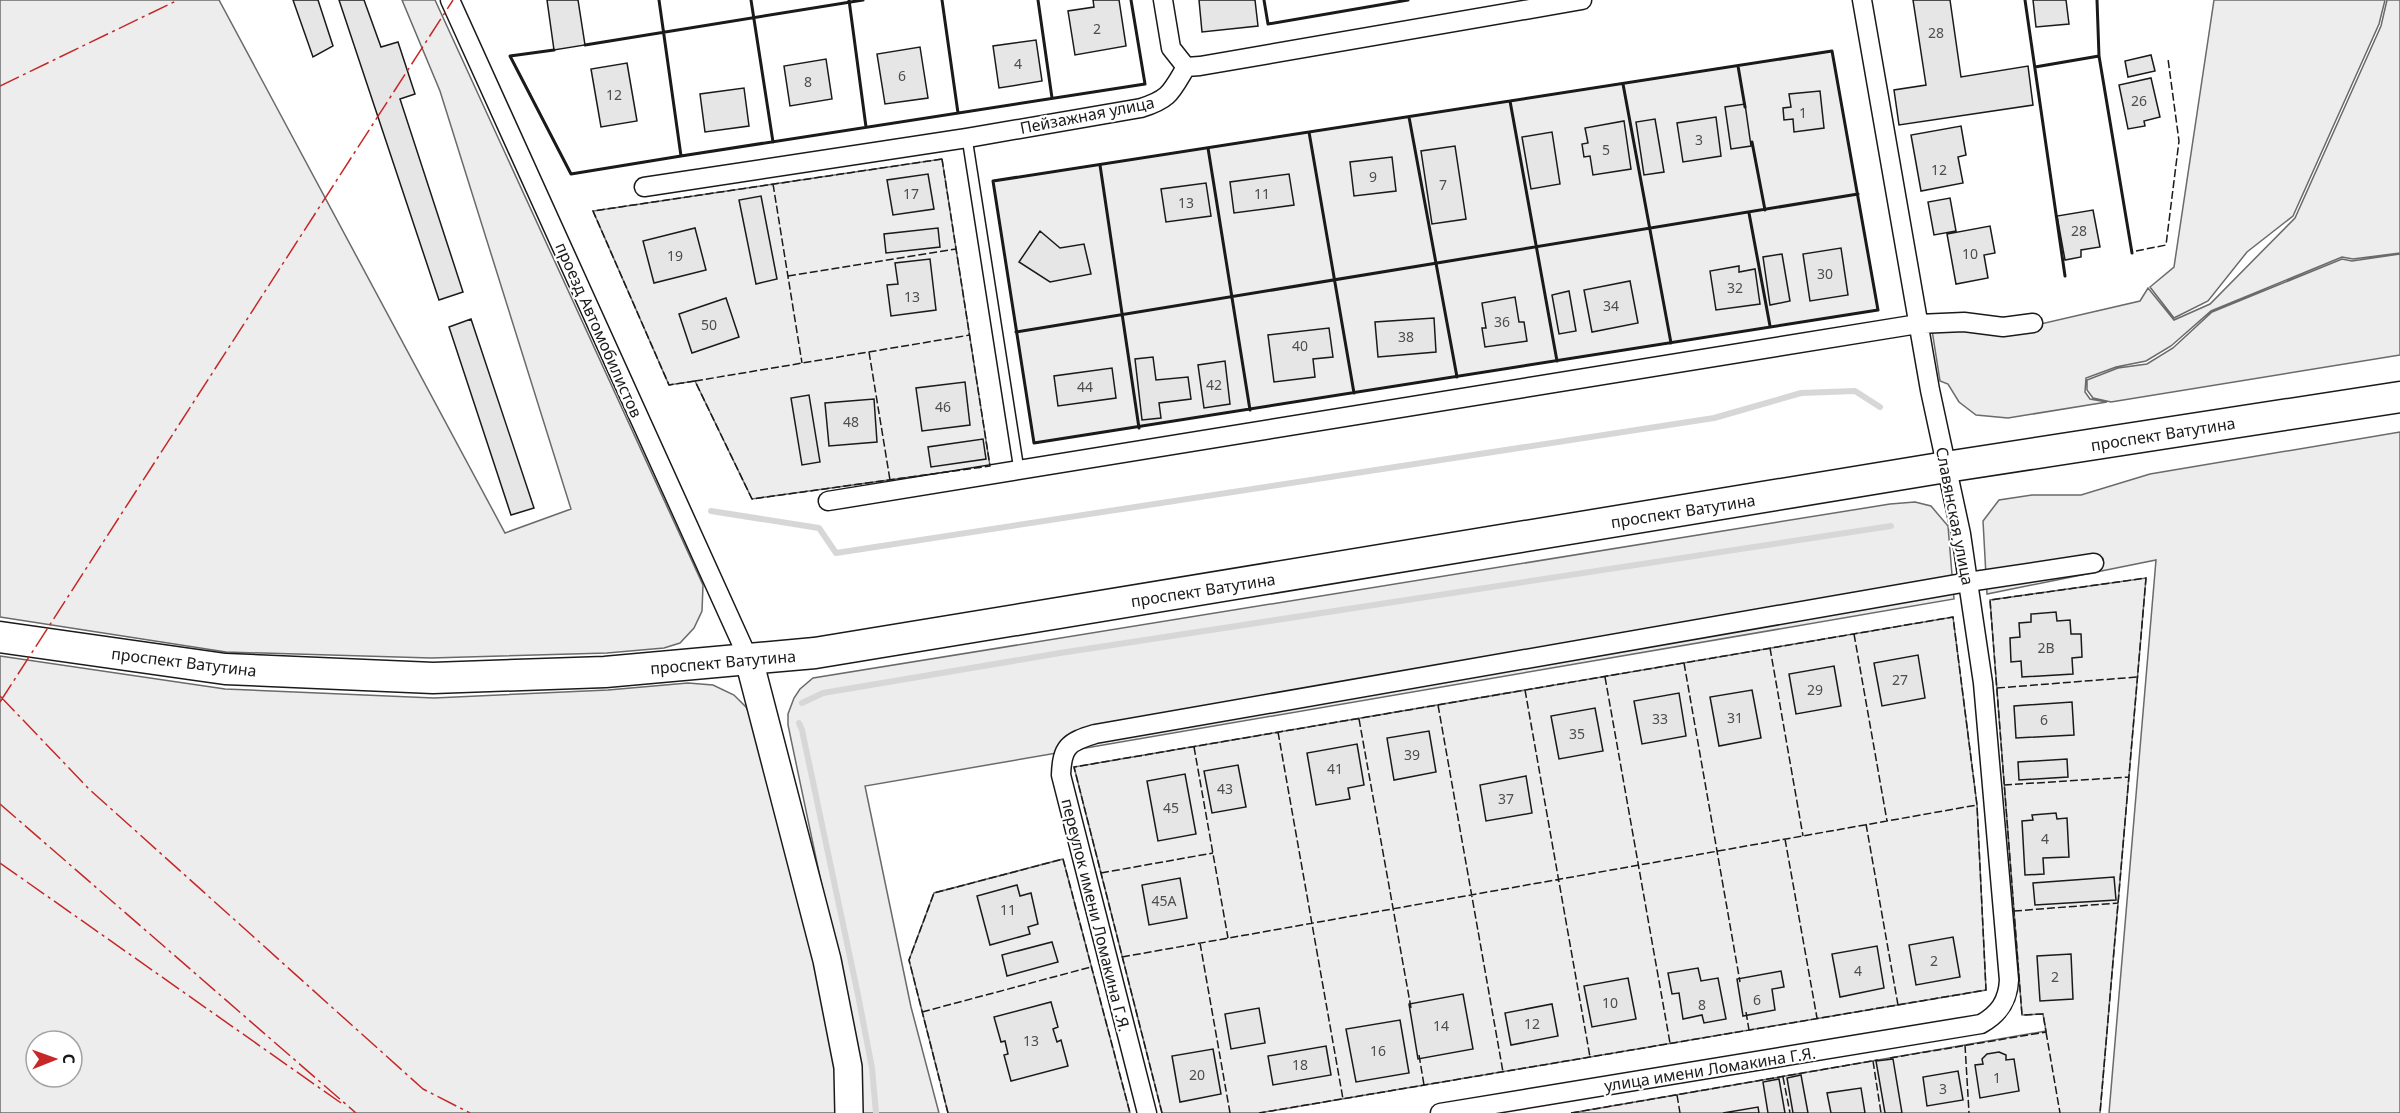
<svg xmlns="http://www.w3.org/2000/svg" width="2400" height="1113" font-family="'Noto Sans',sans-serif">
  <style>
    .built { fill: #ededed; stroke: #6a6a6a; stroke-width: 1.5; fill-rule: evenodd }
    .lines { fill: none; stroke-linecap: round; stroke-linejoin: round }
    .stream { stroke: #d7d7d7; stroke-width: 6 }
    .building { fill: #e6e6e6; stroke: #1a1a1a; stroke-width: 1.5 }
    .lane-casing { stroke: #1a1a1a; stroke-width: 12 }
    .street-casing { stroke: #1a1a1a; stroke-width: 21 }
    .secondary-casing { stroke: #1a1a1a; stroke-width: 30 }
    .primary-casing { stroke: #1a1a1a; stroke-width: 33 }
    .lane { stroke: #fff; stroke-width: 9 }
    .street { stroke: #fff; stroke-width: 18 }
    .secondary { stroke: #fff; stroke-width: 27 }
    .primary { stroke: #fff; stroke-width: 30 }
    .fence { stroke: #1a1a1a; stroke-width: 1.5; stroke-dasharray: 8 3; stroke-linecap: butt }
    .wall { stroke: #1a1a1a; stroke-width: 3 }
    .power { stroke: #c62828; stroke-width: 1.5; stroke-dasharray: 21 4.5 3 4.5; stroke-linecap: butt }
    .labels { text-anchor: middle; stroke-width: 4.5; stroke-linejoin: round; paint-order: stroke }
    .number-label { font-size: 14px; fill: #4d4d4d }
    .street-label { font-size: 16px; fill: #1a1a1a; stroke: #fff }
  </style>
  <rect width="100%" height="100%" fill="#fff"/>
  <path class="built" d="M 0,0 L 219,0 L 505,533 L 571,509 L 440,91 L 402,0 L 435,0 L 703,585 L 702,611 L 694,628 L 680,643 L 664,648 L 607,653 L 431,658 L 226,652 L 0,617 Z
    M 2214,0 L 2385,0 L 2379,24 L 2293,216 L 2247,252 L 2208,301 L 2174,318 L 2150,287 L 2174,267 Z
    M 2387,0 L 2400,0 L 2400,253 L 2353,259 L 2342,257 L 2211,311 L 2171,346 L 2146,361 L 2116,367 L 2086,378 L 2085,392 L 2090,399 L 2107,402 L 2008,418 L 1976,415 L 1959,402 L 1948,384 L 1940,381 L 1932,330 L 1964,329 L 2006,332 L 2140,301 L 2148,288 L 2174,320 L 2210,304 L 2295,218 L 2381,26 Z
    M 1832,51 L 1878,310 L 1034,443 L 993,181 Z
    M 942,159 L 990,466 L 752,499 L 695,381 L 669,385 L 593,211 Z
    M 2400,254 L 2400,355 L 2111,402 L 2093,398 L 2087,390 L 2087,380 L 2118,368 L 2147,364 L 2173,348 L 2212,312 L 2342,259 L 2352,261 Z
    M 2400,432 L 2400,1113 L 2109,1113 L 2156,560 L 1987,594 L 1983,521 L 1999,500 L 2032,495 L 2081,495 L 2150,474 Z
    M 1915,502 L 1931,506 L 1948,526 L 1954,599 L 865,786 L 911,1007 L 939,1113 L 861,1113 L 837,958 L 788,725 L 788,714 L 794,698 L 800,689 L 813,678 L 1890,504 Z
    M 2146,578 L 2100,1113 L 1571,1113 L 2046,1031 L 2043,1014 L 2022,1015 L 1990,600 Z
    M 1953,617 L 1977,805 L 1986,990 L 1259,1113 L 1162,1113 L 1074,767 Z
    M 0,656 L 225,689 L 434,698 L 608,690 L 688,683 L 713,685 L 734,695 L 746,707 L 754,722 L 814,963 L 836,1070 L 837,1113 L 0,1113 ZM 36,1041 L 72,1041 L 72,1077 L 36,1077 Z
    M 1063,859 L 1130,1113 L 948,1113 L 909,960 L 934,893 Z"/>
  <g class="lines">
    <path class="stream" d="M 711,511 L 819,528 L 836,553 L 1714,418 L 1801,393 L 1855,391 L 1880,407
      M 802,703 L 823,693 L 1060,653 L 1891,526
      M 799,723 L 802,730 L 858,995 L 872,1068 L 876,1113"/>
  </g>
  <path class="building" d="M 293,0 L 318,0 L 333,46 L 313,57 Z
    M 339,0 L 364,0 L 381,47 L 398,42 L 415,94 L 400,99 L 463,292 L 439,300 Z
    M 547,0 L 578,0 L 585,45 L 554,50 Z
    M 1093,0 L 1119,0 L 1126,46 L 1075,55 L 1068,11 L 1094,7 Z
    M 1199,0 L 1255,0 L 1258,26 L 1202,32 Z
    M 1913,0 L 1950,0 L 1961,77 L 2028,66 L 2033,105 L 1899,125 L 1894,90 L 1926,85 Z
    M 2033,0 L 2066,0 L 2069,24 L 2036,27 Z
    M 1036,40 L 1042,81 L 999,88 L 993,46 Z
    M 920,47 L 928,98 L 885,104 L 877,54 Z
    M 2151,55 L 2155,71 L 2128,77 L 2125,61 Z
    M 826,59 L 832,99 L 790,106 L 784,66 Z
    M 627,63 L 637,121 L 601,127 L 591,69 Z
    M 2151,78 L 2160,117 L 2144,121 L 2145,126 L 2128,129 L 2119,85 Z
    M 744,88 L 749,126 L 705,132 L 700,94 Z
    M 1820,91 L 1824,128 L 1794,132 L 1793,119 L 1784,120 L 1783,108 L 1791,107 L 1789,94 Z
    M 1745,104 L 1751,146 L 1731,149 L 1725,107 Z
    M 1716,117 L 1721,156 L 1683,162 L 1677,123 Z
    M 1655,119 L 1664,172 L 1644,175 L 1636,122 Z
    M 1624,121 L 1631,169 L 1593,175 L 1590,156 L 1584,157 L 1582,144 L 1588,143 L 1585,128 Z
    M 1961,126 L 1966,155 L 1958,157 L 1963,183 L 1921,191 L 1911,135 Z
    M 1552,132 L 1560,184 L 1531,189 L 1522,137 Z
    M 1455,146 L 1466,219 L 1432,224 L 1421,151 Z
    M 1392,157 L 1396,191 L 1354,196 L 1350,162 Z
    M 928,174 L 934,209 L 893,215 L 887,180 Z
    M 1289,174 L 1294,205 L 1234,213 L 1230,182 Z
    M 1206,183 L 1211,216 L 1166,222 L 1161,189 Z
    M 761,196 L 777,279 L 756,284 L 739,200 Z
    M 1950,198 L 1956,231 L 1934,235 L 1928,202 Z
    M 2093,210 L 2100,247 L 2081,250 L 2081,257 L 2065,260 L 2057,216 Z
    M 1990,226 L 1995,253 L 1984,255 L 1988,278 L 1956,284 L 1947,234 Z
    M 695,228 L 706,270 L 654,283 L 643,241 Z
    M 938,228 L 940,247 L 886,253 L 884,234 Z
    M 1040,231 L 1060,248 L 1084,244 L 1091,274 L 1050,282 L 1019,262 Z
    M 1841,248 L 1848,295 L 1810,301 L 1803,254 Z
    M 1782,254 L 1790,301 L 1770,305 L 1763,257 Z
    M 930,259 L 936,310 L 891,316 L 887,285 L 898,284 L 895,263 Z
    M 1739,266 L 1739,272 L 1755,269 L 1760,304 L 1716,310 L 1710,271 Z
    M 1630,281 L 1638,323 L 1592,332 L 1584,290 Z
    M 1569,291 L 1576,331 L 1559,334 L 1552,295 Z
    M 1515,297 L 1519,322 L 1524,322 L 1527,341 L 1485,347 L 1482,328 L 1486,328 L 1482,303 Z
    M 726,298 L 739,337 L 692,353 L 679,314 Z
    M 1434,318 L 1436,352 L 1378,357 L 1375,322 Z
    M 471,319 L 534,508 L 511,515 L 449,327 Z
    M 1329,328 L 1333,357 L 1313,359 L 1315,377 L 1274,382 L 1268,335 Z
    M 1153,357 L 1156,380 L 1188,377 L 1191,399 L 1159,403 L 1161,418 L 1142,420 L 1135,359 Z
    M 1225,361 L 1230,404 L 1204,408 L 1198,365 Z
    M 1112,368 L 1116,398 L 1058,406 L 1054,376 Z
    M 965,382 L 970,425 L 922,431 L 916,388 Z
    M 809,395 L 820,462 L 802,465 L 791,398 Z
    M 874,399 L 877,442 L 829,446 L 825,403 Z
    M 983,439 L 986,459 L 931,467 L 928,447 Z
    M 2056,612 L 2057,621 L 2070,620 L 2071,634 L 2081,634 L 2082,657 L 2072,658 L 2073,674 L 2022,677 L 2021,661 L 2011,662 L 2010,638 L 2020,637 L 2019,623 L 2031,622 L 2031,614 Z
    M 1918,655 L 1925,698 L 1882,706 L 1874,663 Z
    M 1834,666 L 1841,706 L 1796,714 L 1789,674 Z
    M 1752,690 L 1761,738 L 1719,746 L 1710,697 Z
    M 1679,693 L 1686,736 L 1642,744 L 1634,701 Z
    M 2072,702 L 2074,735 L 2016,738 L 2014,706 Z
    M 1595,708 L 1603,751 L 1559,759 L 1551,716 Z
    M 1429,731 L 1436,772 L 1394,780 L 1387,738 Z
    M 1357,744 L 1364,785 L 1348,788 L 1350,799 L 1316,805 L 1307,753 Z
    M 2067,759 L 2068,777 L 2019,780 L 2018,762 Z
    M 1238,765 L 1246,807 L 1212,813 L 1204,771 Z
    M 1185,774 L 1196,834 L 1158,841 L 1147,781 Z
    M 1526,776 L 1532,813 L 1486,821 L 1480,785 Z
    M 2056,813 L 2057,819 L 2067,818 L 2069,857 L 2043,858 L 2044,874 L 2025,875 L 2022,821 L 2033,820 L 2032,815 Z
    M 2114,877 L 2116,900 L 2035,905 L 2033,883 Z
    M 1180,878 L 1187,918 L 1149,925 L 1142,885 Z
    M 1017,885 L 1020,896 L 1031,893 L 1038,924 L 1028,927 L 1030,934 L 990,945 L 977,896 Z
    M 1953,937 L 1960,977 L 1916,985 L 1909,945 Z
    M 1052,942 L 1058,962 L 1007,976 L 1002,955 Z
    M 1877,946 L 1884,988 L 1840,997 L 1832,954 Z
    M 2071,954 L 2073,999 L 2040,1001 L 2037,956 Z
    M 1698,968 L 1701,981 L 1718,978 L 1726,1019 L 1704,1023 L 1702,1015 L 1683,1019 L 1679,993 L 1672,994 L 1668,973 Z
    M 1781,971 L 1784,987 L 1772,989 L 1775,1010 L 1743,1016 L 1737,979 Z
    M 1628,978 L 1636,1019 L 1592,1027 L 1584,986 Z
    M 1463,994 L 1473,1049 L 1418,1059 L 1409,1004 Z
    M 1051,1002 L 1058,1027 L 1053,1029 L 1057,1042 L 1061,1040 L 1068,1066 L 1011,1081 L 1004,1055 L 1008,1054 L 1005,1041 L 1001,1042 L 994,1017 Z
    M 1552,1004 L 1558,1036 L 1511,1045 L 1505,1013 Z
    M 1259,1008 L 1265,1043 L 1231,1049 L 1225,1014 Z
    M 1400,1020 L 1409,1073 L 1356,1082 L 1346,1029 Z
    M 1326,1046 L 1331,1075 L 1273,1085 L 1268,1056 Z
    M 1213,1049 L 1221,1094 L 1180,1102 L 1172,1056 Z
    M 1999,1052 L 2006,1055 L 2006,1060 L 2014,1059 L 2019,1091 L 1980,1098 L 1975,1065 L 1983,1064 L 1982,1059 L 1987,1054 Z
    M 1893,1059 L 1902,1113 L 1885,1113 L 1876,1061 Z
    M 1958,1071 L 1963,1100 L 1927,1106 L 1923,1077 Z
    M 1801,1075 L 1808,1113 L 1793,1113 L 1787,1078 Z
    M 1779,1079 L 1785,1113 L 1768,1113 L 1763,1082 Z
    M 1861,1088 L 1865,1113 L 1831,1113 L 1827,1093 Z
    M 1758,1107 L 1759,1113 L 1723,1113 Z"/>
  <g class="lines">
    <defs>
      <path id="lane" d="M 967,138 L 1019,470"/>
      <path id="street" d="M 450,0 L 749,660
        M 1163,0 L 1171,48 L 1186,67
        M 644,187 L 967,138 L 1141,108 C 1170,99 1171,92 1186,67 L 1200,66 L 1582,0
        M 828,501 L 1918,324 L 1964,322 L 2003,327 L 2033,323
        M 1147,1113 L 1061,775 C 1062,747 1068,742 1095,734 L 1968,582 L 2094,563
        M 1440,1113 L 1981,1024 C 1999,1014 2008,1001 2009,980 L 1983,683 L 1968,582 L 1961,534 L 1930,390 L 1862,0"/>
      <path id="secondary" d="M 749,660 L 827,960 L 848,1067 L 849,1113"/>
      <path id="primary" d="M 0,637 L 225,669 L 433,678 L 605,672 L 815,653 L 1946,467 L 2400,397"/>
    </defs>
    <use href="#lane" class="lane-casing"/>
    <use href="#street" class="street-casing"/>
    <use href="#secondary" class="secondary-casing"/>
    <use href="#primary" class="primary-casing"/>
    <use href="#lane" class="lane"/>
    <use href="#street" class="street"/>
    <use href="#secondary" class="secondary"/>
    <use href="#primary" class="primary"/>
    <path class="fence" d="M 942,159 L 990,466 L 752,499 L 695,381 L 669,385 L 593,211 Z
      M 773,184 L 802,363
      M 2136,251 L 2166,245 L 2179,141 L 2168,59
      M 788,276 L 956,249
      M 869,352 L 890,480
      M 695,381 L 970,335
      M 1854,634 L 1887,821
      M 1770,648 L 1803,836
      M 1684,663 L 1740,982
      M 1605,677 L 1670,1043
      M 1997,688 L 2137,677
      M 1525,690 L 1590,1057
      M 1438,705 L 1503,1072
      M 1359,719 L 1411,1008
      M 1278,732 L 1343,1099
      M 1194,747 L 1228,938
      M 2004,785 L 2129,777
      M 1866,824 L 1898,1005
      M 1785,839 L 1817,1018
      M 1101,873 L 1213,853
      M 2014,911 L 2118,903
      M 1200,943 L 1230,1113
      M 1122,957 L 1977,805
      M 922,1012 L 1091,967
      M 1746,1012 L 1749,1030
      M 2046,1032 L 2060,1113
      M 1965,1045 L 1969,1113
      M 1419,1055 L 1424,1085
      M 1890,1058 L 2046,1032 L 2043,1014 L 2022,1015 L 1990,600 L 2146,578 L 2100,1113
      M 1873,1061 L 1881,1113
      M 1783,1077 L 1790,1113
      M 1677,1095 L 1680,1113
      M 948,1113 L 909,960 L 934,893 L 1063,859 L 1130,1113
      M 1162,1113 L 1074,767 L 1953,617 L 1977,805 L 1986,990 L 1259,1113
      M 1571,1113 L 1878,1060"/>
    <path class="wall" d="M 659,0 L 681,156 L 1145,84 L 1131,0
      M 751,0 L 773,142
      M 849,0 L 866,127
      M 942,0 L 958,113
      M 1038,0 L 1052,98
      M 1264,0 L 1268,24 L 1408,0
      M 2025,0 L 2065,276
      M 2097,0 L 2099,56 L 2132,253
      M 585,45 L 863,0
      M 554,50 L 510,56 L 571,174 L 681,156
      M 1832,51 L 1878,310 L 1034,443 L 993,181 Z
      M 1738,66 L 1745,107
      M 2035,67 L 2099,56
      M 1623,84 L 1671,343
      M 1510,101 L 1557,361
      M 1409,117 L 1457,377
      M 1309,132 L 1354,393
      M 1752,142 L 1765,210
      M 1208,148 L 1250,410
      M 1100,165 L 1139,428
      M 1749,213 L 1770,326
      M 1016,332 L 1858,194"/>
    <path class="power" d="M 0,86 L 178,0
      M 0,696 L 89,789 L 423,1089 L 470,1113
      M 0,702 L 453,0
      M 0,804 L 356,1113
      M 0,863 L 341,1103"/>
  </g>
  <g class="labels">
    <g class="number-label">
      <text x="1097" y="34">2</text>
      <text x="1936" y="38">28</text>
      <text x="1018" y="69">4</text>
      <text x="902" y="81">6</text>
      <text x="808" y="87">8</text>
      <text x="614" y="100">12</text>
      <text x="2139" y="106">26</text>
      <text x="1803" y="118">1</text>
      <text x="1699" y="145">3</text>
      <text x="1606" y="155">5</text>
      <text x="1939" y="175">12</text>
      <text x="1373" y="182">9</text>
      <text x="1443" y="190">7</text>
      <text x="911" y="199">17</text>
      <text x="1262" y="199">11</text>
      <text x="1186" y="208">13</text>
      <text x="2079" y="236">28</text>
      <text x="1970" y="259">10</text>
      <text x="675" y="261">19</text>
      <text x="1825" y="279">30</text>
      <text x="1735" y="293">32</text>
      <text x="912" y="302">13</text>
      <text x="1611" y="311">34</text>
      <text x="1502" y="327">36</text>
      <text x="709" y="330">50</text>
      <text x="1406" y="342">38</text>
      <text x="1300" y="351">40</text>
      <text x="1214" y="390">42</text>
      <text x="1085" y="392">44</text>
      <text x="943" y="412">46</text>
      <text x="851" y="427">48</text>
      <text x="2046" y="653">2В</text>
      <text x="1900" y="685">27</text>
      <text x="1815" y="695">29</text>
      <text x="1735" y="723">31</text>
      <text x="1660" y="724">33</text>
      <text x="2044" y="725">6</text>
      <text x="1577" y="739">35</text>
      <text x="1412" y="760">39</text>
      <text x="1335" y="774">41</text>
      <text x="1225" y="794">43</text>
      <text x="1506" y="804">37</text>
      <text x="1171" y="813">45</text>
      <text x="2045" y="844">4</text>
      <text x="1164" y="906">45А</text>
      <text x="1008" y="915">11</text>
      <text x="1934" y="966">2</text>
      <text x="1858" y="976">4</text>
      <text x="2055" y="982">2</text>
      <text x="1757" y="1005">6</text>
      <text x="1610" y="1008">10</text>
      <text x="1702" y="1010">8</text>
      <text x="1532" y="1029">12</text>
      <text x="1441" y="1031">14</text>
      <text x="1031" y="1046">13</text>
      <text x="1378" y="1056">16</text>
      <text x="1300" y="1070">18</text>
      <text x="1197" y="1080">20</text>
      <text x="1997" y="1083">1</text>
      <text x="1943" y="1094">3</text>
    </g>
    <g class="street-label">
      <text transform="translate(1087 115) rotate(-11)" y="6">Пейзажная улица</text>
      <text transform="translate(599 330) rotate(66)" y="6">проезд Автомобилистов</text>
      <text transform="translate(2163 434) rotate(-9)" y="6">проспект Ватутина</text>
      <text transform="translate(1683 511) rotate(-9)" y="6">проспект Ватутина</text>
      <text transform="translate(1955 516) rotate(79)" y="6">Славянская улица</text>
      <text transform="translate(1203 590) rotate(-9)" y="6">проспект Ватутина</text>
      <text transform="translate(184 662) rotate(7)" y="6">проспект Ватутина</text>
      <text transform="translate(723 662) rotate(-5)" y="6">проспект Ватутина</text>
      <text transform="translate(1096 915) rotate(76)" y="6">переулок имени Ломакина Г.Я.</text>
      <text transform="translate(1710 1069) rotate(-9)" y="6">улица имени Ломакина Г.Я.</text>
    </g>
  </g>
  <g transform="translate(54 1059) rotate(89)"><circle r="28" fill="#ffffff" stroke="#a3a3a3" stroke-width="1.5"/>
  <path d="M0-4.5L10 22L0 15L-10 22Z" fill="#c62828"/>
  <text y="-9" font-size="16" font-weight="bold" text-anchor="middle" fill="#1a1a1a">С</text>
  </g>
</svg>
